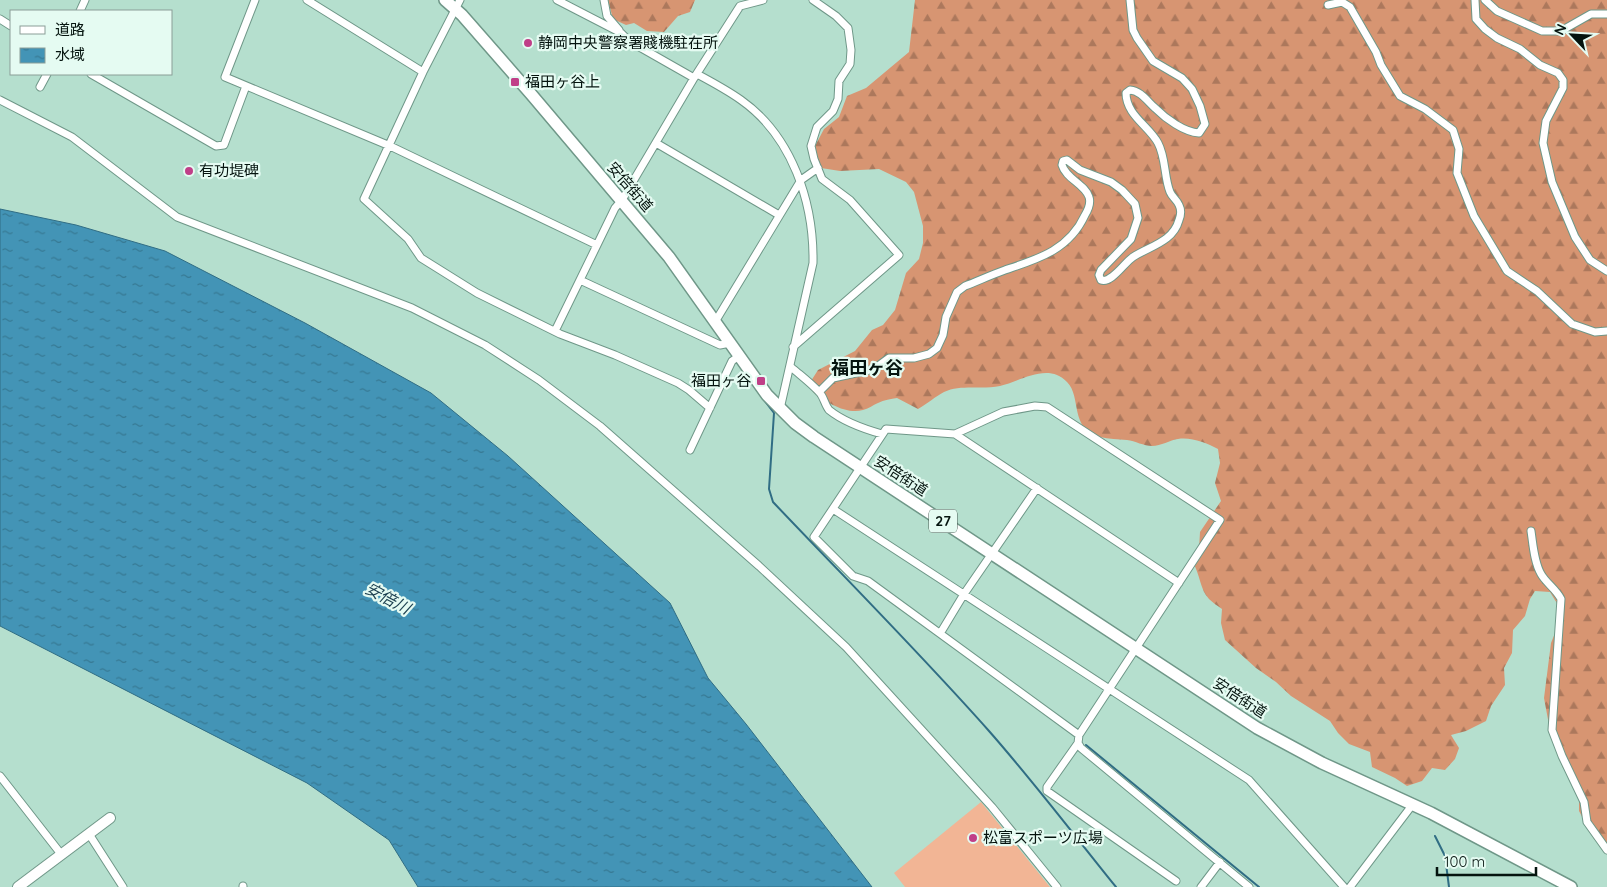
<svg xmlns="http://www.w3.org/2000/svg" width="1607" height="887" font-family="Quicksand,'Noto Sans JP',sans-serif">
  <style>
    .forest { fill: url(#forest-firs) }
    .pitch { fill: #f2b595 }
    .water { fill: url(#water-ripples); stroke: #306d84 }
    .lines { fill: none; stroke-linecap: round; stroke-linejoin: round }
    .stream { stroke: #306d84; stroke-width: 2 }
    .street-casing { stroke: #6f9788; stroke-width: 9 }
    .secondary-casing { stroke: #6f9788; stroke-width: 12 }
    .primary-casing { stroke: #6f9788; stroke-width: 14 }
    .street { stroke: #fff; stroke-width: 7 }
    .secondary { stroke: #fff; stroke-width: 10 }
    .primary { stroke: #fff; stroke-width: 11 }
    .poi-dot { fill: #c03f88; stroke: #e5fbf2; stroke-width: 2 }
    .labels { text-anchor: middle; stroke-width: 4.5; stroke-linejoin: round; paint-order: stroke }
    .shield { fill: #e5fbf2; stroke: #485952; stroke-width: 1 }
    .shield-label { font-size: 14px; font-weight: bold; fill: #04130e }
    .poi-label { font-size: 15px; fill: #04130e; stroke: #e5fbf2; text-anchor: start }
    .street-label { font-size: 15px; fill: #04130e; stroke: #e5fbf2 }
    .water-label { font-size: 16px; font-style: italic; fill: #1b3f4f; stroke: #e5fbf2 }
    .quarter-label { font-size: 18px; font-weight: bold; fill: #04130e; stroke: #e5fbf2 }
  </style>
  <defs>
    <pattern id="forest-firs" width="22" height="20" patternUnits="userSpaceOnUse" patternTransform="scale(1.25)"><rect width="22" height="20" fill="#d79572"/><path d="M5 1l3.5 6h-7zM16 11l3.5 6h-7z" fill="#ac785c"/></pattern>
    <pattern id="water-ripples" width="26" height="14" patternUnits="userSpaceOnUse" patternTransform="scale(1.25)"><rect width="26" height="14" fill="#4394b6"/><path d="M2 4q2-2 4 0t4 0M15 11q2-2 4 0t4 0" fill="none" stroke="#367892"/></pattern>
  </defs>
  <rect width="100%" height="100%" fill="#b5dfce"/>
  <path class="forest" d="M 608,0 L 695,0 L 690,12 L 678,16 L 664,32 L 647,31 L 634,23 L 626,25 L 613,19 Z
    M 915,0 L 1607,0 L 1607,851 L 1594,839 L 1579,811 L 1579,790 L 1563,768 L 1552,741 L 1544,698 L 1551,643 L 1557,628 L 1558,605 L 1550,592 L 1535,591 L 1530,599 L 1525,616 L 1513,630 L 1512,653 L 1504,668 L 1505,685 L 1491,706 L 1486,721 L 1466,731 L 1451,735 L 1459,748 L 1455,759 L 1445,770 L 1432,768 L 1422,781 L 1407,786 L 1395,778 L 1372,767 L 1370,752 L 1349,744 L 1338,733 L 1330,721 L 1291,696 L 1276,682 L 1256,668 L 1225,640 L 1221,623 L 1222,609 C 1218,606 1213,603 1209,599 C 1200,590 1200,574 1193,563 L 1199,549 L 1200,532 L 1221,501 L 1215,483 L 1220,463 L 1218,449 C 1206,443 1192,437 1178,439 C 1170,440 1161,446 1152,446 C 1144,446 1135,441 1127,440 C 1118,439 1109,439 1100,437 C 1069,429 1082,397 1067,382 C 1048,362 1021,381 1000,386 C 982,390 961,384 944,392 C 936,396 927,404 918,409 L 897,398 C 891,399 884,400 878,403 C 873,405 868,409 863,410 C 847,415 825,402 813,392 L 811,381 L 818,370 L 855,351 L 872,330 L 883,325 L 895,310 L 906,273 L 919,259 L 923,243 L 923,226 L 914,192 L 906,182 L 879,169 L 840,171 L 821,168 L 817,158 L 815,146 L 824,129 L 839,117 L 847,96 L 866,88 L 909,52 Z"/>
  <path class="pitch" d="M 981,802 L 1050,887 L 905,887 L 894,873 Z"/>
  <path class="water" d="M 0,209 L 76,225 L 165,251 L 305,323 L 431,393 L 508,456 L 670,603 L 708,678 L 746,724 L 872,887 L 418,887 L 389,840 L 307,783 L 0,626 Z"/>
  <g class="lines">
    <path class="stream" d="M 764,400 L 774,413 L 769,489 L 773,502 C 845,578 919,652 989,731 C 1033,781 1074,835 1116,887
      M 1086,745 L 1259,887
      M 1435,836 L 1445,856 L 1449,887"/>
    <defs>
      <path id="street" d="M 255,0 L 225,77 L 390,146 L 597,245 L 615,208 L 622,200 L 694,78 L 740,6 L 763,0
        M 307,0 L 423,72
        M 460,0 L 423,72 L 364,199 L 408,239 L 421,258 L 477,293 L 560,334 L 615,355 L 678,383 L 689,390 L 710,408
        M 557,0 L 621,33 L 629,41 L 694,78
        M 604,0 L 607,16 L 619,30
        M 1475,0 L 1476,19 L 1485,29 L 1497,38 L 1520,49 L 1540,65 L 1558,73 L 1563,80 L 1563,88 L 1546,121 L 1543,143 L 1552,182 L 1575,237 L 1590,260 L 1607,271
        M 1485,0 L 1497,11 L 1542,31 L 1561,31 L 1591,14 L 1607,14
        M 1328,5 L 1342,2 L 1350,7 L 1376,52 L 1381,65 L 1400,96 L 1425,109 L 1453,130 L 1459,149 L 1457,173 L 1474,216 L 1507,271 L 1537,291 L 1572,324 L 1595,332 L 1607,331
        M 80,11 L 85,0
        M 0,19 L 11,26
        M 91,74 L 216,146 L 224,145 L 246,86
        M 697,74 C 712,82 727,90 741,100 C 792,136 814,202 813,263 L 780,409
        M 40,87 L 47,74
        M 0,100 L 72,137 L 177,217 L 412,308 L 485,345 L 539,380 L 600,426 L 759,566 L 846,647 L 992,807 L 1057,887
        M 656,143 L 779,215
        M 580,280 L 720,345 L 730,343
        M 715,322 L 801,180 L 818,168
        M 555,331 L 597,245
        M 793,347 L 899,255 L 850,200 L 822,179 L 814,159 L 811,146 L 817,127 L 833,111 L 838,99 L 839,81 L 850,64 L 851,50 L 848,28 L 836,16 L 813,0
        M 791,367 C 800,375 811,383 820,393 C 824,398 825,405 829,410 C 844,422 864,429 882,434
        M 819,392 L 833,378 L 874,369 L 889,358 L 914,358 L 929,354 L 937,348 L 943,335 L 946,317 L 957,292 L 965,286 C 978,281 991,275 1005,270 C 1038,259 1069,250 1085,215 C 1088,210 1091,203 1089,197 C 1085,184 1066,179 1062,165 L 1063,161 L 1067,160 L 1080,170 L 1111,182 L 1122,190 L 1135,204 L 1138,218 L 1131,239 L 1101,270 L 1099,275 L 1101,280 C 1111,284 1124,263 1133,257 C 1150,246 1173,242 1179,220 C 1181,215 1181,209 1179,205 C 1177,200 1172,197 1170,192 C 1164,177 1166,158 1158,143 C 1149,126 1126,115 1126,93 L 1130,90 C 1141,91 1147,101 1155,108 C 1166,119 1184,132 1199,133 L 1205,124 L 1200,106 L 1192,89 L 1182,78 L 1153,61 L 1137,38 L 1133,30 L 1130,0
        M 1035,406 L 1047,407 L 1220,520 L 1079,735 L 868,581 L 853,576 L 814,537 L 886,429 L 955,434 L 1003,412 Z
        M 955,434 L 1179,583
        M 690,450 L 732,361 L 739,356
        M 833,509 L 1249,780 L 1344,887
        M 1531,531 C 1533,544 1534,562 1541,574 C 1546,583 1556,589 1561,599 L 1552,730 L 1562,756 L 1584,802 L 1587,822 L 1607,850
        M 941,632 L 964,594 L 1037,488
        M 1079,735 L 1078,743 L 1081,748 L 1249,887
        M 1078,743 L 1047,787 L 1047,791 L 1176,881
        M 0,776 L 61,854
        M 89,834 L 123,887
        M 243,887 L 243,886
        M 1201,887 L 1220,862
        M 1350,887 L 1413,804"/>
      <path id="secondary" d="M 18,887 L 110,818"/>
      <path id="primary" d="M 445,0 L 462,15 L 531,94 L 669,257 L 767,395 L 795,423 L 814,437 L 1257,728 L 1322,763 L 1431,813 L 1571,887"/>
    </defs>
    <use href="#street" class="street-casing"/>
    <use href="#secondary" class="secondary-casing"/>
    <use href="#primary" class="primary-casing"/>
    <use href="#street" class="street"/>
    <use href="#secondary" class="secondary"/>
    <use href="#primary" class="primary"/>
  </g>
  <g class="poi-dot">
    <circle cx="528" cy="43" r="5"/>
    <rect x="510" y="77" width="10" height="10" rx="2.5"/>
    <circle cx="189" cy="171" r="5"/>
    <rect x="756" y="376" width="10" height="10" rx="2.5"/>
    <circle cx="973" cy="838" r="5"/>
  </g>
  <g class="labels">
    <rect class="shield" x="929" y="509.5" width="28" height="23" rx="4"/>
    <g class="shield-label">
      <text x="943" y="526">27</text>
    </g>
    <g class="poi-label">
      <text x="538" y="48">静岡中央警察署賤機駐在所</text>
      <text x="525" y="87">福田ヶ谷上</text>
      <text x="199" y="176">有功堤碑</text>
      <text x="751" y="386" text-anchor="end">福田ヶ谷</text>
      <text x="983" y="843">松富スポーツ広場</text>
    </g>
    <g class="street-label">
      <text transform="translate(630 187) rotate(49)" y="5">安倍街道</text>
      <text transform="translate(901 476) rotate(33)" y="5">安倍街道</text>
      <text transform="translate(1240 698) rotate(33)" y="5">安倍街道</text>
    </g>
    <g class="water-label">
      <text transform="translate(388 598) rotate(28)" y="6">安倍川</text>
    </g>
    <g class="quarter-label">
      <text x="867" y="374">福田ヶ谷</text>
    </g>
  </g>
  <rect x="10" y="10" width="162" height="65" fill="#e5fbf2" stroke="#8b9e97"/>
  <rect x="20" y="26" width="25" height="8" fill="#ffffff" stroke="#8b9e97"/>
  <text x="55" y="35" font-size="15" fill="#04130e">道路</text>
  <rect x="20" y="48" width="25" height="15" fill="url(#water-ripples)" stroke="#8b9e97"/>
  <text x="55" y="60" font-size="15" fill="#04130e">水域</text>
  <g transform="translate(1572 35) rotate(295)" stroke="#e5fbf2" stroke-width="4" paint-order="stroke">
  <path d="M0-4L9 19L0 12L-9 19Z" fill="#04130e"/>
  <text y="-8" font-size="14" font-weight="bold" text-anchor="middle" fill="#04130e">N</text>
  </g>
  <path d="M1437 867v8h99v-8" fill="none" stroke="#04130e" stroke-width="2.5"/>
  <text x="1444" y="867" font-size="15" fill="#04130e" stroke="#e5fbf2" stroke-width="4" paint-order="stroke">100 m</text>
</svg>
